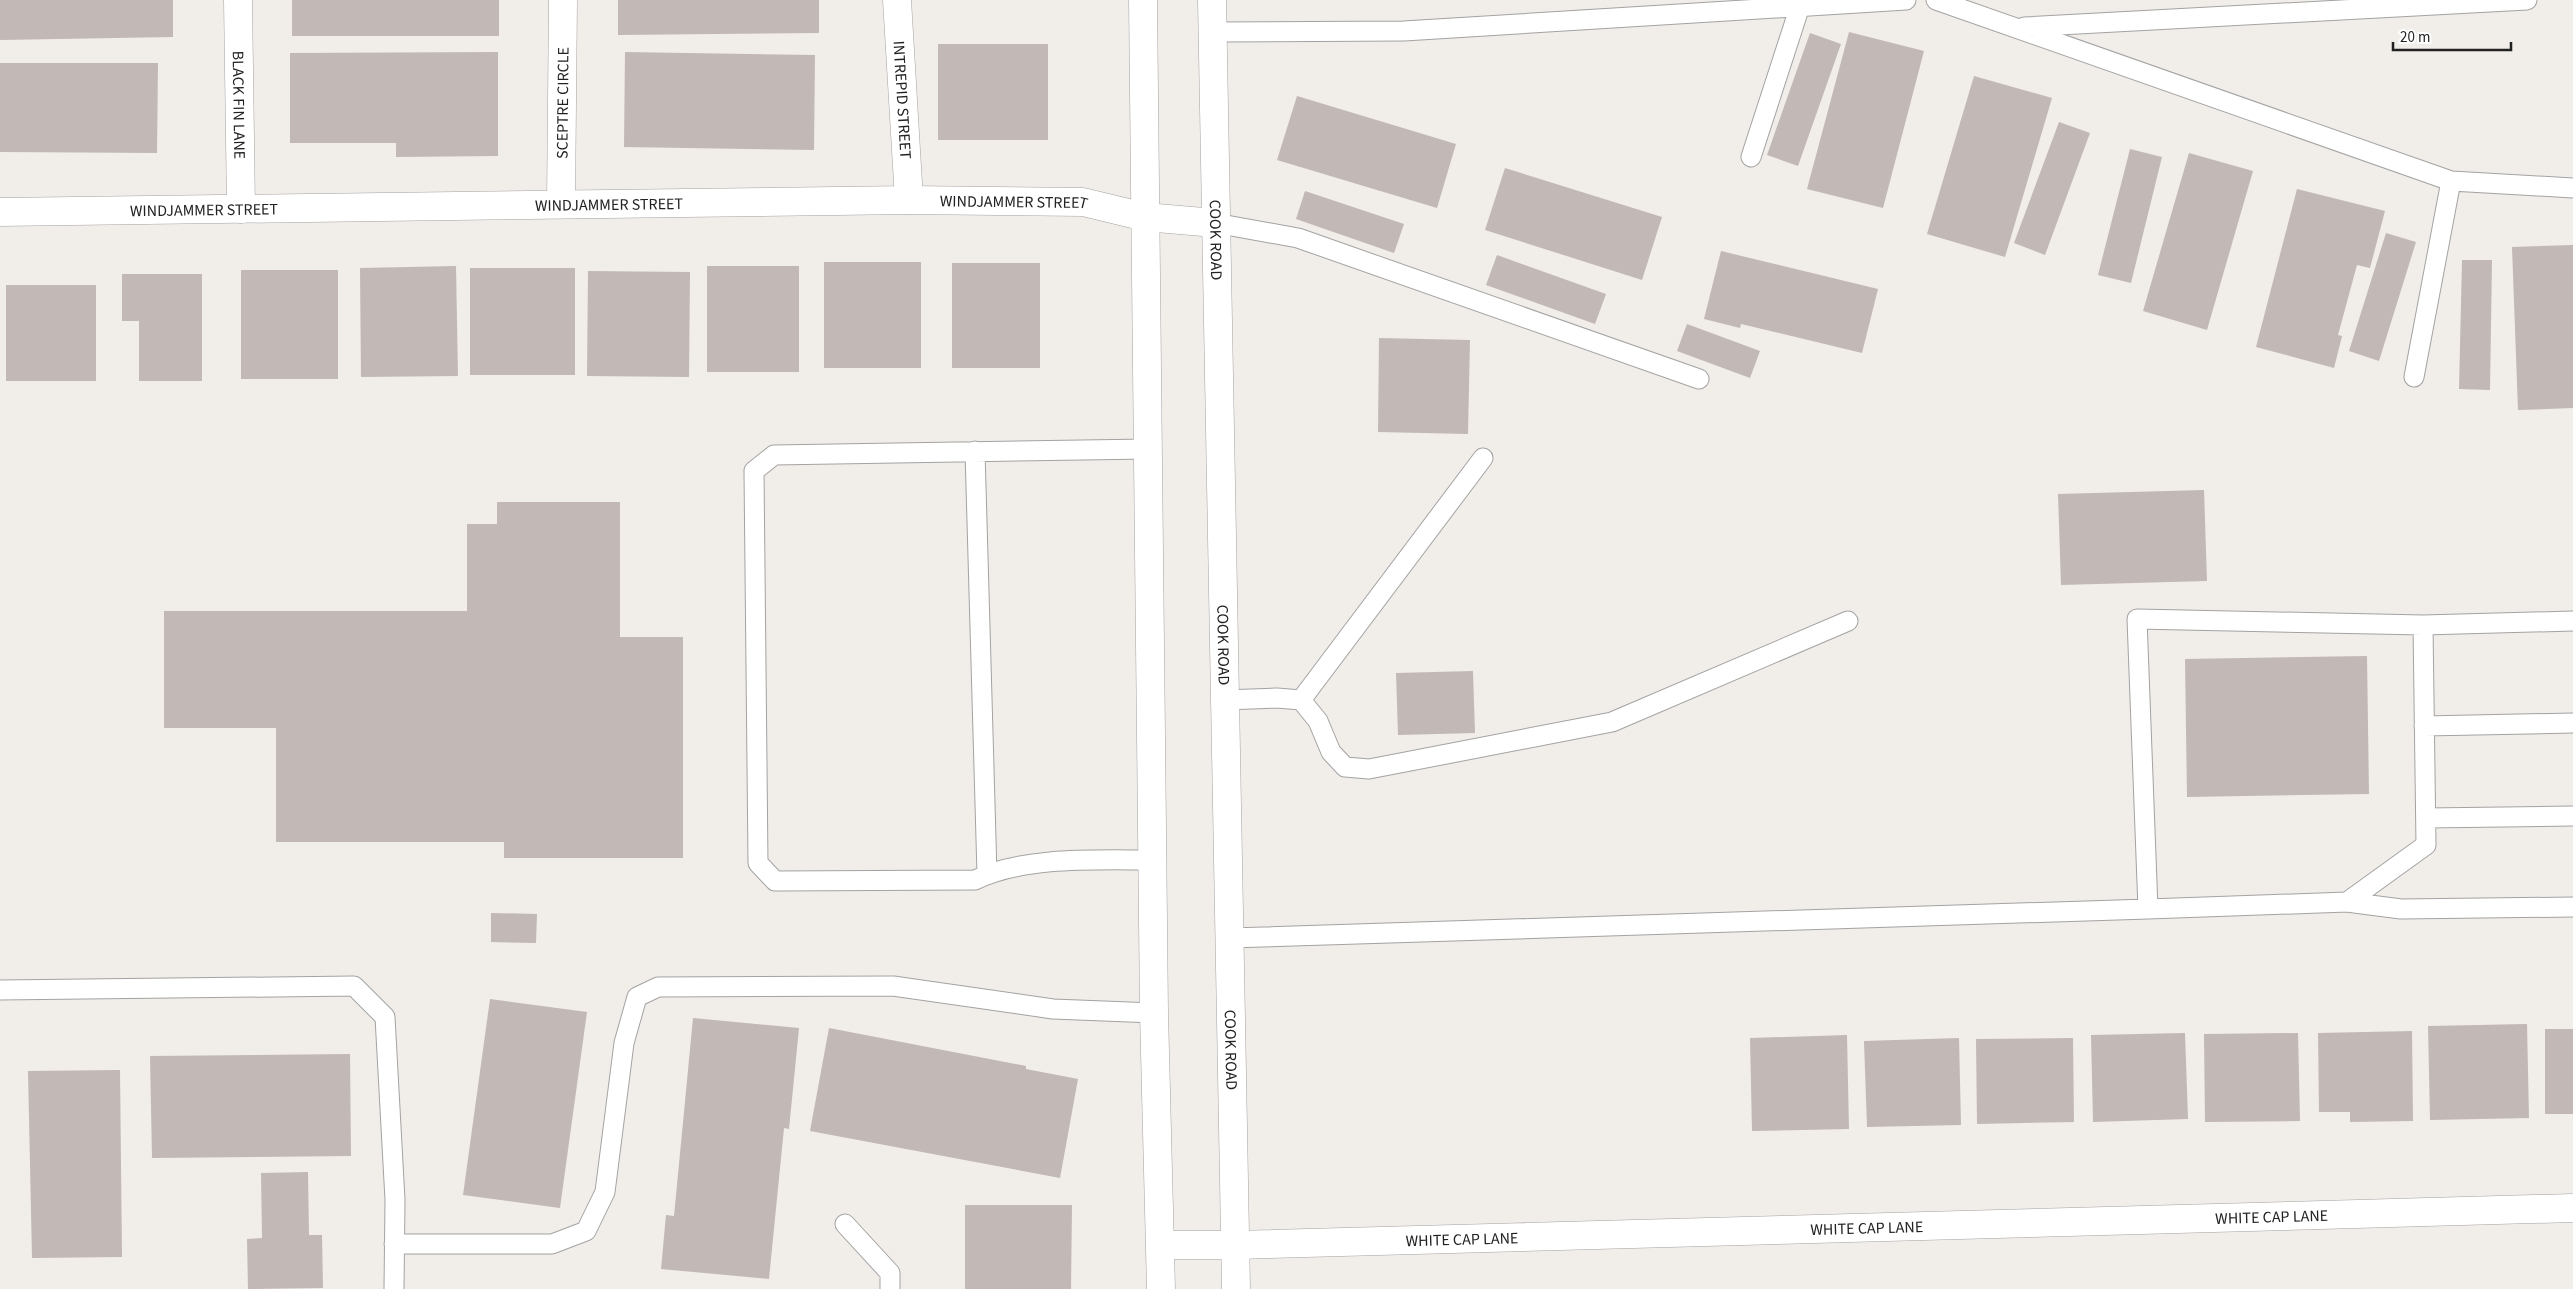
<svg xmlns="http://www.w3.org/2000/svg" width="2573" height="1289" font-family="'Source Sans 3',sans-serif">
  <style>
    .building { fill: #c2b8b5 }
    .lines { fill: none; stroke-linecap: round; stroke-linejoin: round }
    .service-casing { stroke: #a3a3a3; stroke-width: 21 }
    .minor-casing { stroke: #a3a3a3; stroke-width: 29 }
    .tertiary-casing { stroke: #a3a3a3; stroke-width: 29 }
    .service { stroke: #fff; stroke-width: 19 }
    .minor { stroke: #fff; stroke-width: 28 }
    .tertiary { stroke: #fff; stroke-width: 28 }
    .labels { text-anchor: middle; stroke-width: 5; stroke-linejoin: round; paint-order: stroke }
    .street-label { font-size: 16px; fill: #222; stroke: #fff }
  </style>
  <rect width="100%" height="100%" fill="#f1ede9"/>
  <path class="building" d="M 0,0 L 173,0 L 173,37 L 0,40 Z
    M 292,0 L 499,0 L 499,36 L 292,36 Z
    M 618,0 L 819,0 L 819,33 L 618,35 Z
    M 1849,32 L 1924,51 L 1883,208 L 1807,189 Z
    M 1810,33 L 1841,44 L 1798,166 L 1767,155 Z
    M 938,44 L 1048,44 L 1048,140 L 938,140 Z
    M 498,52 L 498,156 L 396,157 L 396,143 L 290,143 L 290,53 Z
    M 625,52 L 815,55 L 814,150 L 624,147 Z
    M 0,63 L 158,63 L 157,153 L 0,152 Z
    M 1974,76 L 2052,98 L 2005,257 L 1927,234 Z
    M 1297,96 L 1456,144 L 1437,208 L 1277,160 Z
    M 2059,122 L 2090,133 L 2045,255 L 2014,243 Z
    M 2130,149 L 2162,157 L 2131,283 L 2098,275 Z
    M 2189,153 L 2253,171 L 2207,330 L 2143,311 Z
    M 1505,168 L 1662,217 L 1642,280 L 1485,230 Z
    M 2297,189 L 2385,211 L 2370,268 L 2357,265 L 2338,335 L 2342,336 L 2334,368 L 2256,347 Z
    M 1305,191 L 1404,224 L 1394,253 L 1296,219 Z
    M 2386,233 L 2416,242 L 2379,361 L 2349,351 Z
    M 2573,245 L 2573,408 L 2518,410 L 2512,247 Z
    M 1721,251 L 1878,289 L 1862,353 L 1741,324 L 1740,328 L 1704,319 Z
    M 1497,255 L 1606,294 L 1595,324 L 1486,285 Z
    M 2462,260 L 2492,260 L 2490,390 L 2459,389 Z
    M 824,262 L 921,262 L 921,368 L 824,368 Z
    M 952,263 L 1040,263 L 1040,368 L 952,368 Z
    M 456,266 L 458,376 L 361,377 L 360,268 Z
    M 707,266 L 799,266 L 799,372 L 707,372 Z
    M 470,268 L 575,268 L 575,375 L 470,375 Z
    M 241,270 L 338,270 L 338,379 L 241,379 Z
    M 588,271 L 690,272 L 689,377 L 587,376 Z
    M 122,274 L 202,274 L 202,381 L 139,381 L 139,321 L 122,321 Z
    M 6,285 L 96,285 L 96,381 L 6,381 Z
    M 1687,324 L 1760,351 L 1750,378 L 1677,351 Z
    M 1379,338 L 1470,340 L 1468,434 L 1378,432 Z
    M 2204,490 L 2207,581 L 2061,585 L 2058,494 Z
    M 497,502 L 620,502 L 620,637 L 683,637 L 683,858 L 504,858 L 504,842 L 276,842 L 276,728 L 164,728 L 164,611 L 467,611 L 467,524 L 497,524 Z
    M 2367,656 L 2369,794 L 2187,797 L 2185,659 Z
    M 1473,671 L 1475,733 L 1398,735 L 1396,673 Z
    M 491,913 L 537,914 L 536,943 L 491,942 Z
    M 490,999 L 587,1012 L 560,1208 L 463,1195 Z
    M 693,1018 L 799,1028 L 789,1129 L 784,1128 L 769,1279 L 661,1269 L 666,1215 L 674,1216 Z
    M 2527,1024 L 2529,1118 L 2430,1120 L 2428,1026 Z
    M 829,1028 L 1026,1066 L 1026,1069 L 1078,1079 L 1060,1178 L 810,1131 Z
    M 2545,1029 L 2573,1029 L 2573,1114 L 2545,1114 Z
    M 2412,1031 L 2413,1121 L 2350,1122 L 2350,1112 L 2319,1112 L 2318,1033 Z
    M 2185,1033 L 2188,1119 L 2093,1122 L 2091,1035 Z
    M 2298,1033 L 2300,1121 L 2205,1122 L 2204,1034 Z
    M 1847,1035 L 1849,1129 L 1752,1131 L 1750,1038 Z
    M 1959,1038 L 1961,1125 L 1867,1127 L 1864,1041 Z
    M 2073,1038 L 2074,1122 L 1977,1124 L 1976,1039 Z
    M 350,1054 L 351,1156 L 152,1158 L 150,1056 Z
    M 120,1070 L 122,1257 L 32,1258 L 28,1071 Z
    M 308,1172 L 309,1235 L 322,1235 L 323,1288 L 248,1289 L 247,1239 L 262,1238 L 261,1173 Z
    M 965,1205 L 1072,1205 L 1071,1289 L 965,1289 Z"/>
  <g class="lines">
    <defs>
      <path id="service" d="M 1936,0 L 2451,181 L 2573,188
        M 2024,27 L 2527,0
        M 1212,32 L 1404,31 L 1906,0
        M 1751,157 L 1800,6
        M 1215,223 L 1298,238 L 1699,379
        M 2414,377 L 2451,181
        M 1148,449 L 774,455 L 754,471 L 758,863 L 775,881 L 975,880 C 1024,856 1098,860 1152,860
        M 975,451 L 987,874
        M 2423,625 L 2573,621
        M 1224,700 L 1277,698 L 1301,700 L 1318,721 L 1331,752 L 1345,767 L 1369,769 L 1612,722 L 1848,621
        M 1301,700 L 1483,458
        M 2424,726 L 2573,723
        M 2426,818 L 2573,816
        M 2347,902 L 2401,909 L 2573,907
        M 1229,938 L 2148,909 L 2137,619 L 2423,625 L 2426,845 L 2347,902 L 2148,909
        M 0,990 L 354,986 L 385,1017 L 395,1200 L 394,1289
        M 845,1224 L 890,1273 L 890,1289
        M 394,1244 L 552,1244 L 586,1231 L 605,1192 L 624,1043 L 637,997 L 658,987 L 893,986 L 1053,1009 L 1154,1013"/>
      <g id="minor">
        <path id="s1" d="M 238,0 L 241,209"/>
        <path id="s2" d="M 897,0 L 909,200"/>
        <path id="s3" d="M 561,204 L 563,0"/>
        <path id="s4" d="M 0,212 L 909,200 L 1083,202 L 1145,217 L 1215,223"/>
        <path id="s5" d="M 1161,1245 L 1236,1245 L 2573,1208"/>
      </g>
      <g id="tertiary">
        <path d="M 1143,0 L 1154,1013 L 1161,1289"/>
        <path id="s6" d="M 1212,0 L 1236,1289"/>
      </g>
    </defs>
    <use href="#service" class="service-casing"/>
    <use href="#minor" class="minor-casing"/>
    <use href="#tertiary" class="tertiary-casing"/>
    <use href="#service" class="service"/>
    <use href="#minor" class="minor"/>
    <use href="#tertiary" class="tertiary"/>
  </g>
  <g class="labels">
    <g class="street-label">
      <text dy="6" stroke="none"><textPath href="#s2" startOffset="100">INTREPID STREET</textPath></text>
      <text dy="6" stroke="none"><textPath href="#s3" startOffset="101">SCEPTRE CIRCLE</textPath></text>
      <text dy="6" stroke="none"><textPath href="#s1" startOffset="105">BLACK FIN LANE</textPath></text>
      <text dy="6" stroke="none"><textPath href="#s4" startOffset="1014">WINDJAMMER STREET</textPath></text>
      <text dy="6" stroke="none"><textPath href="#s4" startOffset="609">WINDJAMMER STREET</textPath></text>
      <text dy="6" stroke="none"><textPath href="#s4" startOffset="204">WINDJAMMER STREET</textPath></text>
      <text dy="6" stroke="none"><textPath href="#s6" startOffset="240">COOK ROAD</textPath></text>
      <text dy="6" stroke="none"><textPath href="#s6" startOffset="645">COOK ROAD</textPath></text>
      <text dy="6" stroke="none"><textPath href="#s6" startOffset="1050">COOK ROAD</textPath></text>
      <text dy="6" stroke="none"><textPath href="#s5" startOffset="1111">WHITE CAP LANE</textPath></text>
      <text dy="6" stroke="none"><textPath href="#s5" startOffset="706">WHITE CAP LANE</textPath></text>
      <text dy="6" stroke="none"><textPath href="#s5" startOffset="301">WHITE CAP LANE</textPath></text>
    </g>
  </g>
  <path d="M2393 42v8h118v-8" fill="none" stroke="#222222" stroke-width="2.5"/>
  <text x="2400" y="42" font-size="15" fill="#222222" stroke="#ffffff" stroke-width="4" paint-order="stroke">20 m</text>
</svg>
